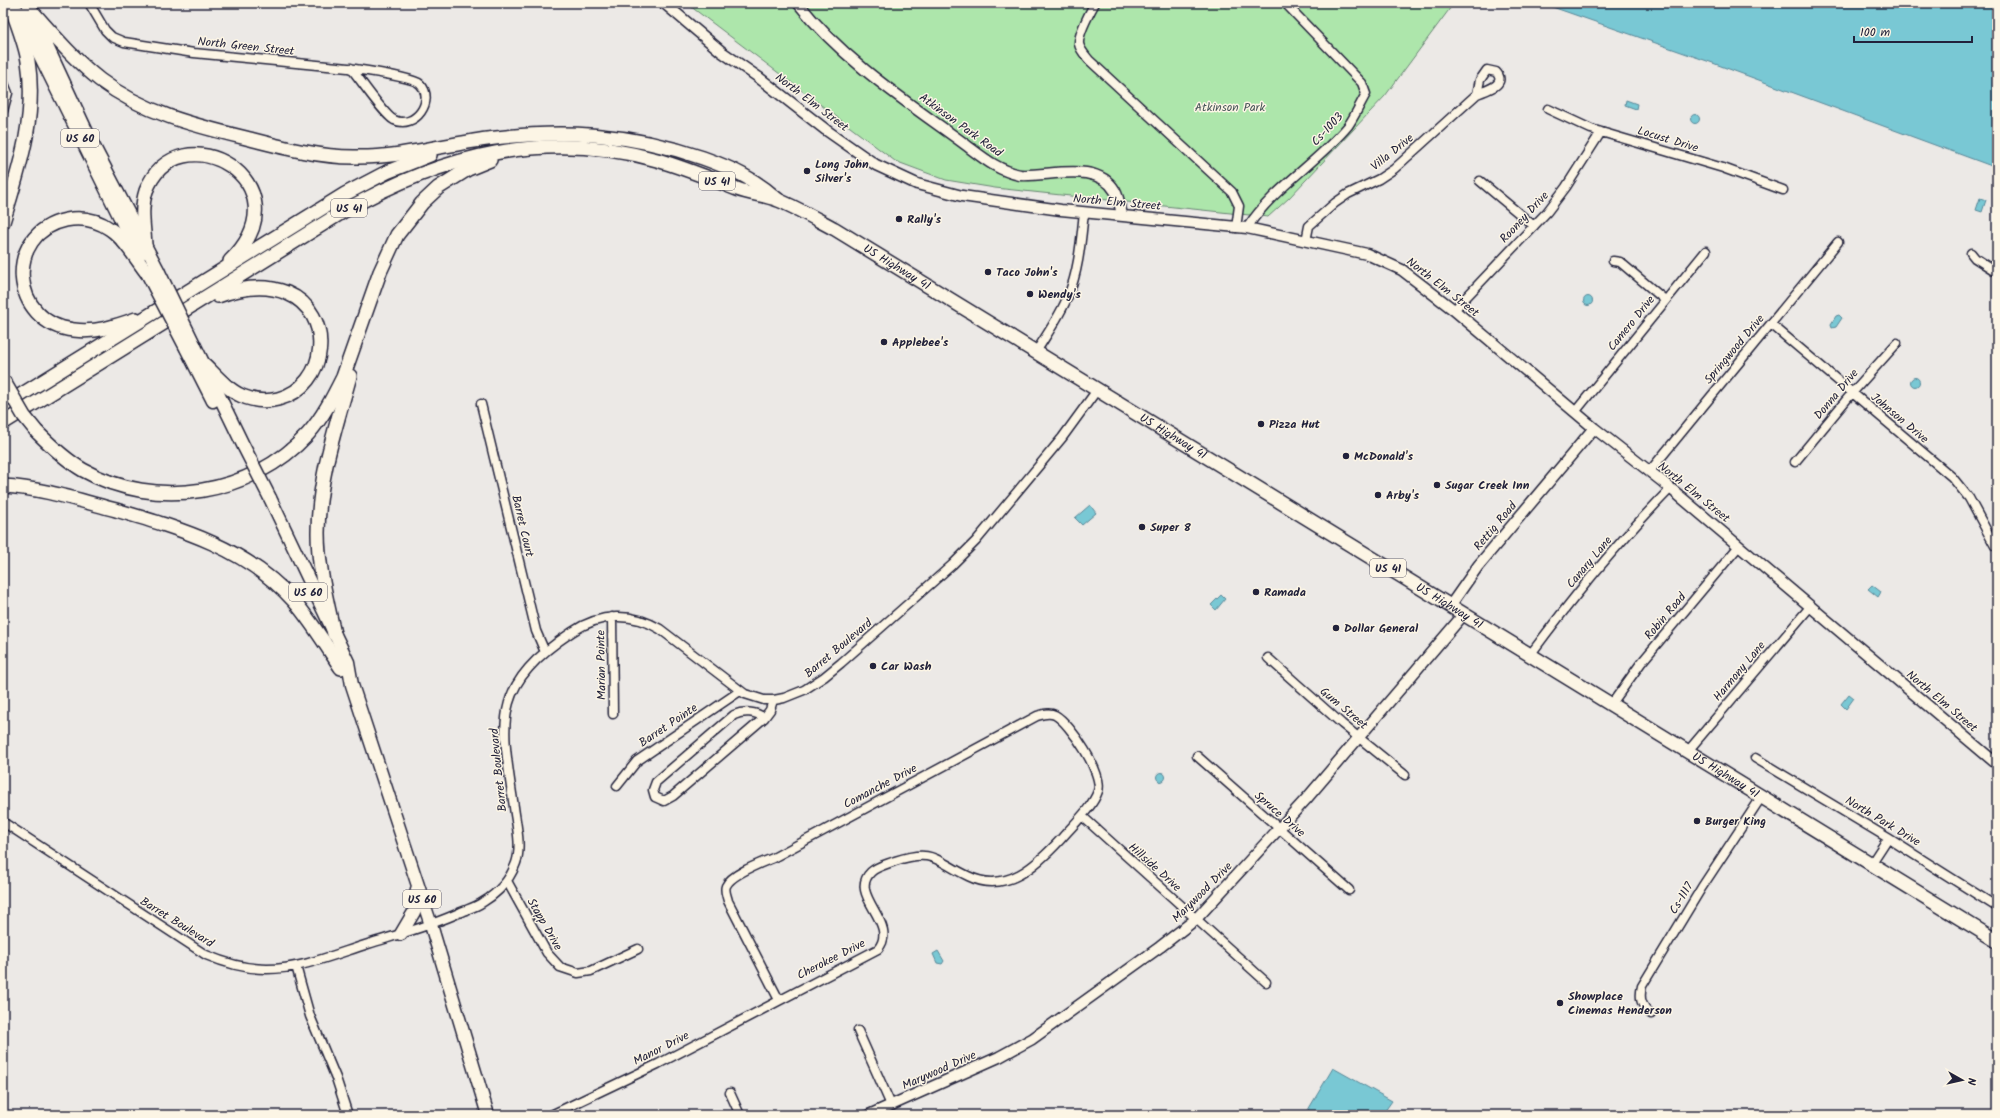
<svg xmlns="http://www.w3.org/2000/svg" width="2000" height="1118" viewBox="0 0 2000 1118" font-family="Kalam,sans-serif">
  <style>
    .green { fill: #ade6ab; stroke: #688473 }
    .water { fill: #79c8d4; stroke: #568697 }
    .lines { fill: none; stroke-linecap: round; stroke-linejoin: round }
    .minor-casing { stroke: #22223b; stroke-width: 11 }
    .tertiary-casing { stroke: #22223b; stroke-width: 13 }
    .primary-casing { stroke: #22223b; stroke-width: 15 }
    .trunk-casing { stroke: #22223b; stroke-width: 16 }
    .minor { stroke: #fcf5e5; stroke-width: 8 }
    .tertiary { stroke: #fcf5e5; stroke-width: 10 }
    .primary { stroke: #fcf5e5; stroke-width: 12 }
    .trunk { stroke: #fcf5e5; stroke-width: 13 }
    .primary-bridge-casing { stroke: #22223b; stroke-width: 15; stroke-linecap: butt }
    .trunk-bridge-casing { stroke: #22223b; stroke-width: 16; stroke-linecap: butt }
    .primary-bridge { stroke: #fcf5e5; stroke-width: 12 }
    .trunk-bridge { stroke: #fcf5e5; stroke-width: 13 }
    .poi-dot { fill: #22223b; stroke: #fcf5e5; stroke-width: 1.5 }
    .labels { text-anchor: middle; stroke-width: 3; stroke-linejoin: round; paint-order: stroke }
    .shield { fill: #fcf5e5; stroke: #63616e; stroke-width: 1 }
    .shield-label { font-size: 11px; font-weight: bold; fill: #22223b }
    .street-label { font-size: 12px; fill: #22223b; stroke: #fcf5e5 }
    .park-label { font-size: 12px; fill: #455357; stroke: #fcf5e5 }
    .poi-label { font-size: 12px; font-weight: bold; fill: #22223b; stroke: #fcf5e5; text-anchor: start }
  </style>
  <rect width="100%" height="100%" fill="#ece9e6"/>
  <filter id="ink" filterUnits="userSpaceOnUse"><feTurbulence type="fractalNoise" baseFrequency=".025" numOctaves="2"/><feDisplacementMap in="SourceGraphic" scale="8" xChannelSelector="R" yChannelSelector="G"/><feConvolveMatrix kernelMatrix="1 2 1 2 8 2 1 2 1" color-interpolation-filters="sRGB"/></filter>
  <g filter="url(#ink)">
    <path class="green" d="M686 3H1454L1385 96 1289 198 1268 217 995 188 946 180 895 161Z"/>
    <path class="water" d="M1541 3H1997V168L1710 62Z
      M1626 100 1637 104 1636 109 1625 105Z
      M1690.5 119a4.5 4.5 0 1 1 9 0a4.5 4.5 0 1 1-9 0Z
      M1980 198 1986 200 1982 212 1976 210Z
      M1583.5 301a4.5 4.5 0 1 1 9 0a4.5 4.5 0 1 1-9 0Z
      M1839 315 1842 318 1836 327 1832 328 1831 324 1836 316Z
      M1910.5 382a4.5 4.5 0 1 1 9 0a4.5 4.5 0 1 1-9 0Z
      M1090 505 1096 513 1082 525 1075 518Z
      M1872 585 1881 592 1878 597 1868 589Z
      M1221 595 1225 599 1216 610 1211 605Z
      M1849 694 1854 698 1846 709 1841 704Z
      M1156.5 777a4.5 4.5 0 1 1 9 0a4.5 4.5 0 1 1-9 0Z
      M938 951 944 961 942 964 937 963 933 954Z
      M1333 1068 1392 1101 1382 1115H1305Z"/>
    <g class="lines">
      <defs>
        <path id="minor" d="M89 3 105 30 112 37 124 42 194 53 348 68C361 70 413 77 420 84 436 100 415 130 394 120 385 116 359 78 351 68
          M1095 3C1090 12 1078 34 1079 44 1080 50 1085 55 1089 60L1232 192 1239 206 1236 228
          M1487 70 1496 72C1508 85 1486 90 1477 94L1480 80Z
          M3 81 8 93 3 111
          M1548 109 1591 129 1723 168 1783 190
          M1480 181 1534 226
          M1247 228C1273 188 1317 163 1348 126 1355 116 1360 104 1366 94L1362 83 1285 3
          M1306 241 1309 226 1335 203 1348 194 1379 179 1394 169 1477 94
          M1971 253 1975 258 1997 272
          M1613 261 1620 262 1665 300
          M1454 310 1547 212 1566 187 1601 132
          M1771 324 1952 477 1969 498 1995 546
          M1036 352C1047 334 1060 316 1068 296 1079 270 1081 240 1084 212
          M481 404 536 631 545 652
          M1575 412 1706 251
          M1795 462 1852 393 1897 343
          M1649 472 1838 242
          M612 617 613 714
          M1530 655C1573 597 1620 540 1671 488
          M1268 658 1342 724 1405 775
          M1611 705 1641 663 1739 546
          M764 718 673 796 664 801 655 797 653 790 656 782 734 715C743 711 756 711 764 718L770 710 773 700
          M1688 751 1810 607
          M1197 756 1349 890
          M1755 758 1888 838 1997 907
          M617 786 637 761 740 691
          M1082 816 1266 982
          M3 822 206 955C225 963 246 969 267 969 301 969 336 954 368 944 400 934 431 926 461 912 468 909 476 907 483 902 498 893 510 880 516 863 522 846 516 824 514 807 501 720 491 686 572 632 600 613 632 612 660 629L745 694 764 700H774L784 698 804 690 824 677 841 663 952 565 976 541 1062 438 1097 390
          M1871 864 1888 838
          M507 881 547 953 560 967 578 973 591 971 638 949
          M296 966 310 1016 336 1078 348 1115
          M1651 1014C1641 1006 1639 998 1642 986L1702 887 1762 796
          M858 1031 891 1105
          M730 1093 740 1115
          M551 1115 658 1064 878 949C900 923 847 895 871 872 877 866 888 864 895 861 934 848 936 861 968 876 1006 895 1037 865 1061 839 1072 826 1093 807 1098 791 1104 774 1070 723 1055 715 1049 712 1043 714 1037 716L773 858C761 863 731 874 726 886 724 891 727 896 728 901L779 1000"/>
        <path id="tertiary" d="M664 3 722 52 758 77 826 130 876 165 917 184 962 196 1061 210 1247 228 1367 254 1402 270 1454 310 1594 428 1663 482 1997 764
          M798 3C843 60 904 100 962 142 981 156 996 170 1020 175 1049 177 1097 160 1115 191 1119 198 1120 207 1122 215
          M1450 606 1478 566 1594 428
          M869 1115 999 1057 1032 1039 1160 947 1196 919 1308 797 1464 614"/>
        <path id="primary" d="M18 11 139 256
          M32 14 92 143 158 270
          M194 344 244 447
          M186 348 213 401
          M270 498 348 662 352 685 431 925 488 1115
          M401 934 414 912 417 889"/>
        <g id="trunk">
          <path d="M29 8C52 33 73 59 100 80 145 114 197 126 250 139 285 148 319 157 354 157 399 158 443 145 487 139 562 129 631 133 703 158 731 168 755 179 777 199"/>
          <path d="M3 222C19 169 37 117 28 61 25 42 16 22 10 3"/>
          <path d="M145 245C144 227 140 209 146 191 178 108 310 183 230 261"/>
          <path d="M136 319C116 326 96 333 74 330 10 324 3 233 66 220 82 217 97 220 110 229 125 239 136 259 147 273"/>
          <path d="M205 365C216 376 228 390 242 396 254 401 266 402 278 399 329 386 335 313 287 293 265 284 240 288 218 296"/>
          <path d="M3 406 345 194 387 172 430 155"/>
          <path id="s1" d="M3 423 344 211C442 155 546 129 657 160 685 168 711 179 737 189 750 194 765 195 778 200 797 208 816 219 835 229L1997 941"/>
          <path d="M37 432C51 446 66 460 83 470 156 511 252 495 308 434 323 417 333 397 343 377L380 272 397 235 422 203 438 188 468 169 490 160"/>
          <path d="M3 486C42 488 78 500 116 510 181 529 247 548 294 601 312 622 326 645 341 668"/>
          <path d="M334 634C327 601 318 567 318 533 318 479 336 427 350 376"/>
        </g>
      </defs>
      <use href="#minor" class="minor-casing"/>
      <use href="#tertiary" class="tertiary-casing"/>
      <use href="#primary" class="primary-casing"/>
      <use href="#trunk" class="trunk-casing"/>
      <use href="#minor" class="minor"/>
      <use href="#tertiary" class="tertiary"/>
      <use href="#primary" class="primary"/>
      <use href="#trunk" class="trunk"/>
      <defs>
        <path id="primary-bridge" d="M158 270 194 344
          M147 273 186 348
          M244 447 270 498"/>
        <path id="trunk-bridge" d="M3 380 24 416 37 432"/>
      </defs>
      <use href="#primary-bridge" class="primary-bridge-casing"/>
      <use href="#trunk-bridge" class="trunk-bridge-casing"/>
      <use href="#primary-bridge" class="primary-bridge"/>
      <use href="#trunk-bridge" class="trunk-bridge"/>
    </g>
  </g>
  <g class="poi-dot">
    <circle cx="807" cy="171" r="4"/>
    <circle cx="899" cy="219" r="4"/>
    <circle cx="988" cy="272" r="4"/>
    <circle cx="1030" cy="294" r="4"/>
    <circle cx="884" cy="342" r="4"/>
    <circle cx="1261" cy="424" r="4"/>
    <circle cx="1346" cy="456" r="4"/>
    <circle cx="1437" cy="485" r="4"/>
    <circle cx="1378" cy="495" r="4"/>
    <circle cx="1142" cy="527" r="4"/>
    <circle cx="1256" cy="592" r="4"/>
    <circle cx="1336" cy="628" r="4"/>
    <circle cx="873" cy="666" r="4"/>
    <circle cx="1697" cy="821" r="4"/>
    <circle cx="1560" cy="1003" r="4"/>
  </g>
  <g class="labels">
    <g class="shield">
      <rect x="61" y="129" width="38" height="18" rx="3"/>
      <rect x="699" y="172" width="36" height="18" rx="3"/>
      <rect x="331" y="199" width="36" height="18" rx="3"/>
      <rect x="1370" y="559" width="36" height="18" rx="3"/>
      <rect x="289" y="583" width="38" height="18" rx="3"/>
      <rect x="403" y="890" width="38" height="18" rx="3"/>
    </g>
    <g class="shield-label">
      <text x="80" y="142">US 60</text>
      <text x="717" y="185">US 41</text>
      <text x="349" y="212">US 41</text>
      <text x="1388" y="572">US 41</text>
      <text x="308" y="596">US 60</text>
      <text x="422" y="903">US 60</text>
    </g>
    <g class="street-label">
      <text transform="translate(246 46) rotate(6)" y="4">North Green Street</text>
      <text transform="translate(812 102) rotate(37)" y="4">North Elm Street</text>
      <text transform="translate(961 125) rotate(36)" y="4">Atkinson Park Road</text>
      <text transform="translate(1327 129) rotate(-47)" y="4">Cs-1003</text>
      <text transform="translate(1668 139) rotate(17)" y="4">Locust Drive</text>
      <text transform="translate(1392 152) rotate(-39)" y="4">Villa Drive</text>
      <text transform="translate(1117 202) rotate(5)" y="4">North Elm Street</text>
      <text transform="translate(1524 217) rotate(-47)" y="4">Rooney Drive</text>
      <text dy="4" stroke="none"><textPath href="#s1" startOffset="992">US Highway 41</textPath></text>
      <text transform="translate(1443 287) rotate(38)" y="4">North Elm Street</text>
      <text transform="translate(1631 323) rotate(-51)" y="4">Camero Drive</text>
      <text transform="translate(1734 349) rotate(-50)" y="4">Springwood Drive</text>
      <text transform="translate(1836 394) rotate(-50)" y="4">Donna Drive</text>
      <text transform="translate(1900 418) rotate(40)" y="4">Johnson Drive</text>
      <text dy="4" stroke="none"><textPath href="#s1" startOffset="1316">US Highway 41</textPath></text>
      <text transform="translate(1694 492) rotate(39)" y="4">North Elm Street</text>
      <text transform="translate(523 526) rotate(77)" y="4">Barret Court</text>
      <text transform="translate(1495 526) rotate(-50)" y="4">Rettig Road</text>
      <text transform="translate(1589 562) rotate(-50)" y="4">Canary Lane</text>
      <text dy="4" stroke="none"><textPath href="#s1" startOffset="1640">US Highway 41</textPath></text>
      <text transform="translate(1665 616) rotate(-50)" y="4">Robin Road</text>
      <text transform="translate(838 648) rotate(-40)" y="4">Barret Boulevard</text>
      <text transform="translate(601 665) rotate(-91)" y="4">Marian Pointe</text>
      <text transform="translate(1739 671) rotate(-50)" y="4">Harmony Lane</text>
      <text transform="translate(1942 701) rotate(40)" y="4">North Elm Street</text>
      <text transform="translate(1344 708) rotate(40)" y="4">Gum Street</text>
      <text transform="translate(668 725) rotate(-34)" y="4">Barret Pointe</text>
      <text transform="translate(498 770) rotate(-96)" y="4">Barret Boulevard</text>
      <text dy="4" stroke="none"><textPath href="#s1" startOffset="1964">US Highway 41</textPath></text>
      <text transform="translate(880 786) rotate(-28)" y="4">Comanche Drive</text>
      <text transform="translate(1280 814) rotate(41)" y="4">Spruce Drive</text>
      <text transform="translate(1883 821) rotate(31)" y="4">North Park Drive</text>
      <text transform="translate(1155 867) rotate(42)" y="4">Hillside Drive</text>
      <text transform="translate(1202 892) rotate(-45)" y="4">Marywood Drive</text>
      <text transform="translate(1681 898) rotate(-59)" y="4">Cs-1117</text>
      <text transform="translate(177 922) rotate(32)" y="4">Barret Boulevard</text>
      <text transform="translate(545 924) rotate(60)" y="4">Stapp Drive</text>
      <text transform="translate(831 959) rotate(-27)" y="4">Cherokee Drive</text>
      <text transform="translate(661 1048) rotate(-27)" y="4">Manor Drive</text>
      <text transform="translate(939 1070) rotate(-24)" y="4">Marywood Drive</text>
    </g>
    <g class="park-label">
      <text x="1230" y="111">Atkinson Park</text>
    </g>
    <g class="poi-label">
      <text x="815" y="168">Long John<tspan x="815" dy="14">Silver's</tspan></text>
      <text x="907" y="223">Rally's</text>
      <text x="996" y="276">Taco John's</text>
      <text x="1038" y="298">Wendy's</text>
      <text x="892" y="346">Applebee's</text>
      <text x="1269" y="428">Pizza Hut</text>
      <text x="1354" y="460">McDonald's</text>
      <text x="1445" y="489">Sugar Creek Inn</text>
      <text x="1386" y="499">Arby's</text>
      <text x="1150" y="531">Super 8</text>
      <text x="1264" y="596">Ramada</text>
      <text x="1344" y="632">Dollar General</text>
      <text x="881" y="670">Car Wash</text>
      <text x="1705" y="825">Burger King</text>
      <text x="1568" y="1000">Showplace<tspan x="1568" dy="14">Cinemas Henderson</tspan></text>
    </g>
  </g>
  <rect width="2000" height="1118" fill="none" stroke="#fcf5e5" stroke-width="16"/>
  <rect x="8" y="8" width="1984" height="1102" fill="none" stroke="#22223b" stroke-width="1.5" filter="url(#ink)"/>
  <g transform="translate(1962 1080) rotate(98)" stroke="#fcf5e5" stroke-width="3" paint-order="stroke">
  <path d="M0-3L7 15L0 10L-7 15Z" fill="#22223b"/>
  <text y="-6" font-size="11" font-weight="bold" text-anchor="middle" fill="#22223b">N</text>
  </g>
  <path d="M1854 36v6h118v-6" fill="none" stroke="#22223b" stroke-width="2"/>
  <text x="1860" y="36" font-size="12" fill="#22223b" stroke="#fcf5e5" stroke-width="3" paint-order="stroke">100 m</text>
</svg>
